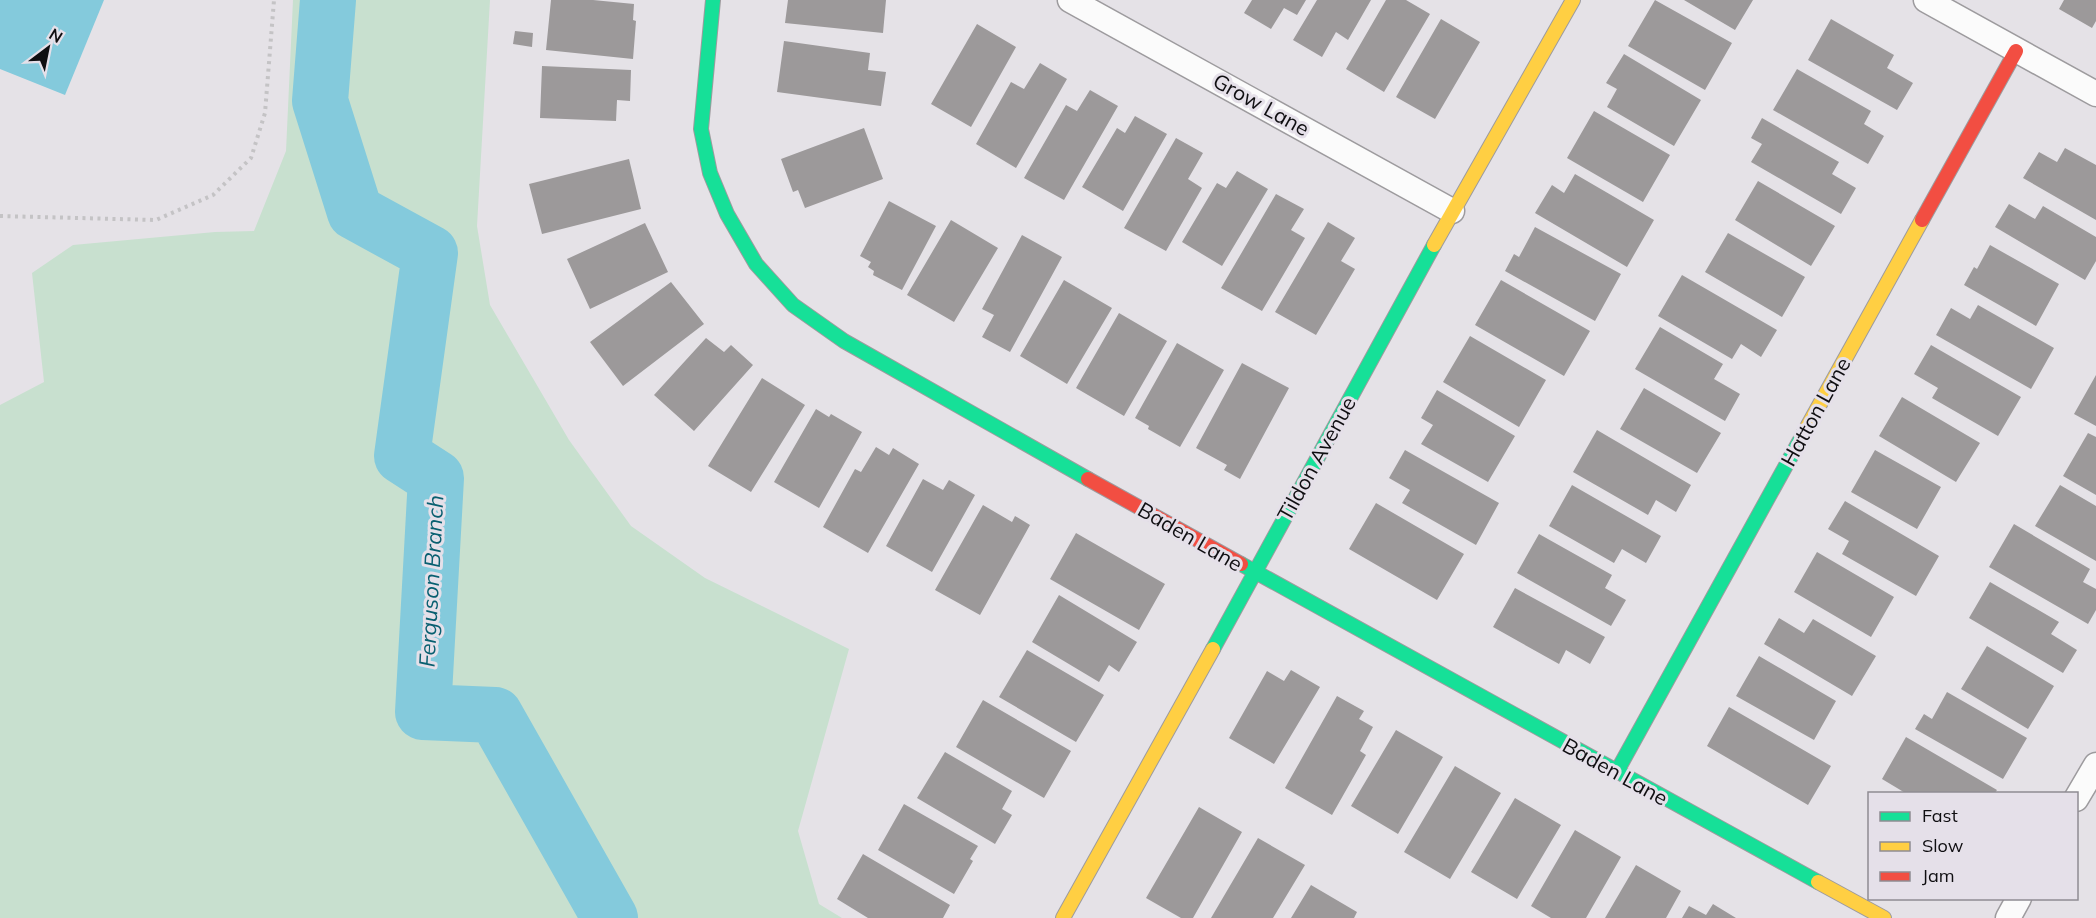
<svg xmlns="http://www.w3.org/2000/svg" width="2096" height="918" viewBox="0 0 2096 918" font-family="Mulish,sans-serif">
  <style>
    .green { fill: #c8e0cf }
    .water { fill: #84cadc }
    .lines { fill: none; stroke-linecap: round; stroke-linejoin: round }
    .river { stroke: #84cadc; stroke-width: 56 }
    .building { fill: #9c999a }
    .street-casing { stroke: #9d9b9e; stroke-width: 27 }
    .fast-casing { stroke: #9d9b9e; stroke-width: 16 }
    .slow-casing { stroke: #9d9b9e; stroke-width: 16 }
    .jam-casing { stroke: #9d9b9e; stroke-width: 16 }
    .path { stroke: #c4c3c5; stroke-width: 4; stroke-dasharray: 3 4.5; stroke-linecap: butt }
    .street { stroke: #fbfbfb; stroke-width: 24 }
    .fast { stroke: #16e098; stroke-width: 14 }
    .slow { stroke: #ffcf43; stroke-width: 14 }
    .jam { stroke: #f24e42; stroke-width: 14 }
    .labels { text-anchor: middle; stroke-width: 6; stroke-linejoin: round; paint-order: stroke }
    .street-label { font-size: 21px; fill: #0f0e11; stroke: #e5e0e9 }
    .water-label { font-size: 22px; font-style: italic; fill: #085f70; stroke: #e5e0e9 }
  </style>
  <rect width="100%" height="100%" fill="#e5e2e7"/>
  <path class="green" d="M293 0H490L477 226 490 305 569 440 631 526 705 578 849 649 798 831 819 904 842 918H0V405L44 382 32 273 73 245 215 232 254 231 286 151Z"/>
  <path class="water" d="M0 0H104L65 95 0 69Z"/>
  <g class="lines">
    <path class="river" d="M328 0 320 101 355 212 430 253 402 456 436 478 423 712 495 715 610 918"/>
  </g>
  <path class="building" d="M551 0H593L634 4 633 20 636 21 633 59 546 50Z
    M788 0H886L883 33 785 23Z
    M1252 0H1306L1297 15 1284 8 1271 29 1244 13Z
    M1317 0H1371L1348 40 1336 32 1322 57 1293 40Z
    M1386 0H1406L1430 14 1384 92 1346 69Z
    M1655 0 1732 43 1705 90 1628 46Z
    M1684 0H1753L1735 30Z
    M2064 0H2096V21L2092 28 2059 9Z
    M1441 19 1480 42 1435 119 1396 97Z
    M1831 19 1894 55 1887 68 1913 83 1897 110 1808 60Z
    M977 24 1016 47 971 127 931 104Z
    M515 31 533 33 532 47 513 44Z
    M784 41 870 53 868 70 886 72 881 106 777 92Z
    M1624 54 1701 100 1674 146 1607 107 1617 89 1606 83Z
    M1040 63 1067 79 1016 168 976 144 1011 82 1024 89Z
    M542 66 631 70 630 101 617 100 616 121 540 118Z
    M1797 69 1871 111 1864 124 1884 136 1868 164 1773 110Z
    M1090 90 1118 106 1064 200 1024 178 1066 105 1077 111Z
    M1594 111 1670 155 1643 202 1567 158Z
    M1135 116 1167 134 1123 211 1082 187 1117 128 1125 133Z
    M1762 118 1839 162 1832 174 1856 188 1841 214 1751 162 1762 144 1751 138Z
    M864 128 883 179 805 208 798 190 793 192 781 159Z
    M1176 138 1203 153 1188 179 1202 188 1166 251 1124 228Z
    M2065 148 2096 165V220L2023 178 2039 152 2057 162Z
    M629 159 641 209 542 234 529 184Z
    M1237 171 1268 189 1222 266 1182 242 1217 183 1226 188Z
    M1575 174 1654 220 1627 267 1535 213 1552 185 1564 193Z
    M1758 181 1835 226 1811 266 1735 220Z
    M1276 194 1304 209 1291 230 1305 238 1262 311 1221 288Z
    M889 201 936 226 902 290 873 275 874 271 868 267 871 262 860 256Z
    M2009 204 2035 219 2043 206 2096 237V261L2085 280 1995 227Z
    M951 220 998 248 954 322 907 295Z
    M1328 222 1355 238 1341 261 1355 269 1316 335 1275 312Z
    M645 223 668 272 590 309 567 259Z
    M1535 227 1621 274 1595 321 1505 271 1514 254 1519 257Z
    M1728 233 1805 277 1782 317 1705 272Z
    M1022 235 1062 257 1010 352 982 337 994 315 982 309Z
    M1990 245 2059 284 2036 326 1964 285 1974 267 1977 269Z
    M1682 275 1777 330 1761 357 1741 344 1732 359 1658 316Z
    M1064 280 1112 308 1067 384 1020 356Z
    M1501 280 1590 331 1564 376 1475 325Z
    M671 282 704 324 623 386 590 342Z
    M1978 305 2054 348 2031 389 1936 335 1951 308 1970 319Z
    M1119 313 1167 341 1124 416 1076 388Z
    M1660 327 1723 364 1714 379 1740 394 1725 421 1635 369Z
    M1470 336 1546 380 1519 427 1443 382Z
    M706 338 724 352 731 345 753 365 694 431 654 395Z
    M1177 343 1224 370 1180 447 1148 429 1149 426 1135 418Z
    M1931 345 2021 397 1998 436 1932 398 1938 388 1914 374Z
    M1242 363 1289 388 1240 479 1224 470 1227 465 1196 448Z
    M2096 375V426L2074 414Z
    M762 378 805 405 751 492 708 466Z
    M1644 388 1721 433 1697 473 1620 429Z
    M1437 390 1515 436 1488 482 1421 444 1433 425 1421 418Z
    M1902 397 1980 443 1956 482 1879 436Z
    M816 409 829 417 831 414 862 432 819 508 774 482Z
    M1597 430 1691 485 1676 512 1656 500 1648 515 1573 472Z
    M2088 433 2096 437V495L2063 476Z
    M876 447 889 455 893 448 919 464 868 553 823 527 855 469 861 472Z
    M1405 450 1499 503 1476 545 1402 503 1410 490 1389 478Z
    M1875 450 1941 487 1917 529 1851 492Z
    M923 479 943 490 949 480 975 495 932 572 886 546Z
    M1572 485 1661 536 1646 563 1622 549 1614 563 1549 526Z
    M2060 485 2096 506V561L2035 526Z
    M1845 501 1939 556 1916 596 1842 554 1849 541 1828 529Z
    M1376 503 1464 554 1437 600 1349 549Z
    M983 505 1012 522 1015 516 1030 525 980 615 935 590Z
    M2014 524 2090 569 2083 582 2096 589V610L2088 624 1989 567Z
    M1076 533 1165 584 1139 630 1050 579Z
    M1539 534 1612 575 1605 588 1626 600 1611 626 1517 573Z
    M1817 552 1894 597 1871 637 1794 592Z
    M1990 582 2059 622 2051 634 2077 650 2063 673 1969 618Z
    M1515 588 1605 637 1590 664 1566 650 1559 664 1493 627Z
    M1059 595 1137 642 1119 672 1109 665 1099 682 1032 642Z
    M1779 618 1804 633 1813 619 1876 656 1852 696 1764 644Z
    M1987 646 2054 686 2028 729 1961 689Z
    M1027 650 1104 695 1076 742 999 697Z
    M1759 656 1836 701 1814 740 1736 696Z
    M1291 670 1320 687 1274 764 1229 738 1267 671 1284 681Z
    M1947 692 2027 738 2003 779 1915 729 1924 714 1932 719Z
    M1337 696 1364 711 1359 719 1373 727 1360 751 1366 755 1332 815 1285 788Z
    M983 700 1071 751 1044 798 956 747Z
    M1729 707 1831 766 1808 805 1707 746Z
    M1396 730 1443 757 1398 834 1351 806Z
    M1906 737 1997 790 1994 794H1907L1882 779Z
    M945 752 1012 791 1002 809 1012 815 995 844 917 798Z
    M1455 766 1501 793 1450 879 1404 852Z
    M1515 798 1561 825 1517 899 1471 872Z
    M904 804 978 846 970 859 973 861 954 894 878 850Z
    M1199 807 1242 832 1193 918H1181L1146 898Z
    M1575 830 1621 857 1586 918H1551L1531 906Z
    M1258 838 1305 865 1273 918H1211Z
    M863 854 950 905 943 918H868L837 899Z
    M1636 865 1681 891 1666 918H1605Z
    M1311 885 1357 912 1354 918H1291Z
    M1713 904 1736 918H1682L1689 906 1706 915Z"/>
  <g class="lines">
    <defs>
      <path id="street" d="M1070 0 1452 211
        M1926 0 2096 94
        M2076 799 2096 765
        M2008 918 2019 898"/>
      <path id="fast" d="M713 0 701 129 710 173 727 214 756 264 793 305 844 341 1088 479
        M1241 564 1818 882
        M1213 649 1434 245
        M1616 773 1805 431"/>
      <path id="slow" d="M1434 245 1573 0
        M1805 431 1922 220
        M1818 882 1884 918
        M1063 918 1213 649"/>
      <path id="jam" d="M1922 220 2016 51
        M1088 479 1241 564"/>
    </defs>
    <use href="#street" class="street-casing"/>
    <use href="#fast" class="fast-casing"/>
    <use href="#slow" class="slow-casing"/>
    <use href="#jam" class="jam-casing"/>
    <path class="path" d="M0 216 156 220 213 195 251 158 265 113 274 0"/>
    <use href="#street" class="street"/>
    <use href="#fast" class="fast"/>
    <use href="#slow" class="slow"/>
    <use href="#jam" class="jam"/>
  </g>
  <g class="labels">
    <g class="street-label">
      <text transform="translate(1261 105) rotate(29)" y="7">Grow Lane</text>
      <text transform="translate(1816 412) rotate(-61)" y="7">Hatton Lane</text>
      <text transform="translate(1317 459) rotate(-61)" y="7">Tildon Avenue</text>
      <text transform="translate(1190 537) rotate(30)" y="7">Baden Lane</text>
      <text transform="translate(1615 772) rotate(29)" y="7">Baden Lane</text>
    </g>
    <g class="water-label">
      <text transform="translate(431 581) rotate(-87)" y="8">Ferguson Branch</text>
    </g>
  </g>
  <rect x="1868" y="792" width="210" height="108" fill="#e5e0e9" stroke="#8f8c93" stroke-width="1.5"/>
  <rect x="1880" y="812" width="30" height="9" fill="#16e098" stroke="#8f8c93" stroke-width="1.5"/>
  <text x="1922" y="822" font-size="18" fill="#0f0e11">Fast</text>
  <rect x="1880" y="842" width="30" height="9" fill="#ffcf43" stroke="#8f8c93" stroke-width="1.5"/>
  <text x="1922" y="852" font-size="18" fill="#0f0e11">Slow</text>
  <rect x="1880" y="872" width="30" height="9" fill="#f24e42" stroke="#8f8c93" stroke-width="1.5"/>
  <text x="1922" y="882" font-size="18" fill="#0f0e11">Jam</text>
  <g transform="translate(48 48) rotate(32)" stroke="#e5e0e9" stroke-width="4.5" paint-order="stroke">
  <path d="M0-4.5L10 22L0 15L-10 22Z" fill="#0f0e11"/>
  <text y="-9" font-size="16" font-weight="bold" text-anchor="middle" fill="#0f0e11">N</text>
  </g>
</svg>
